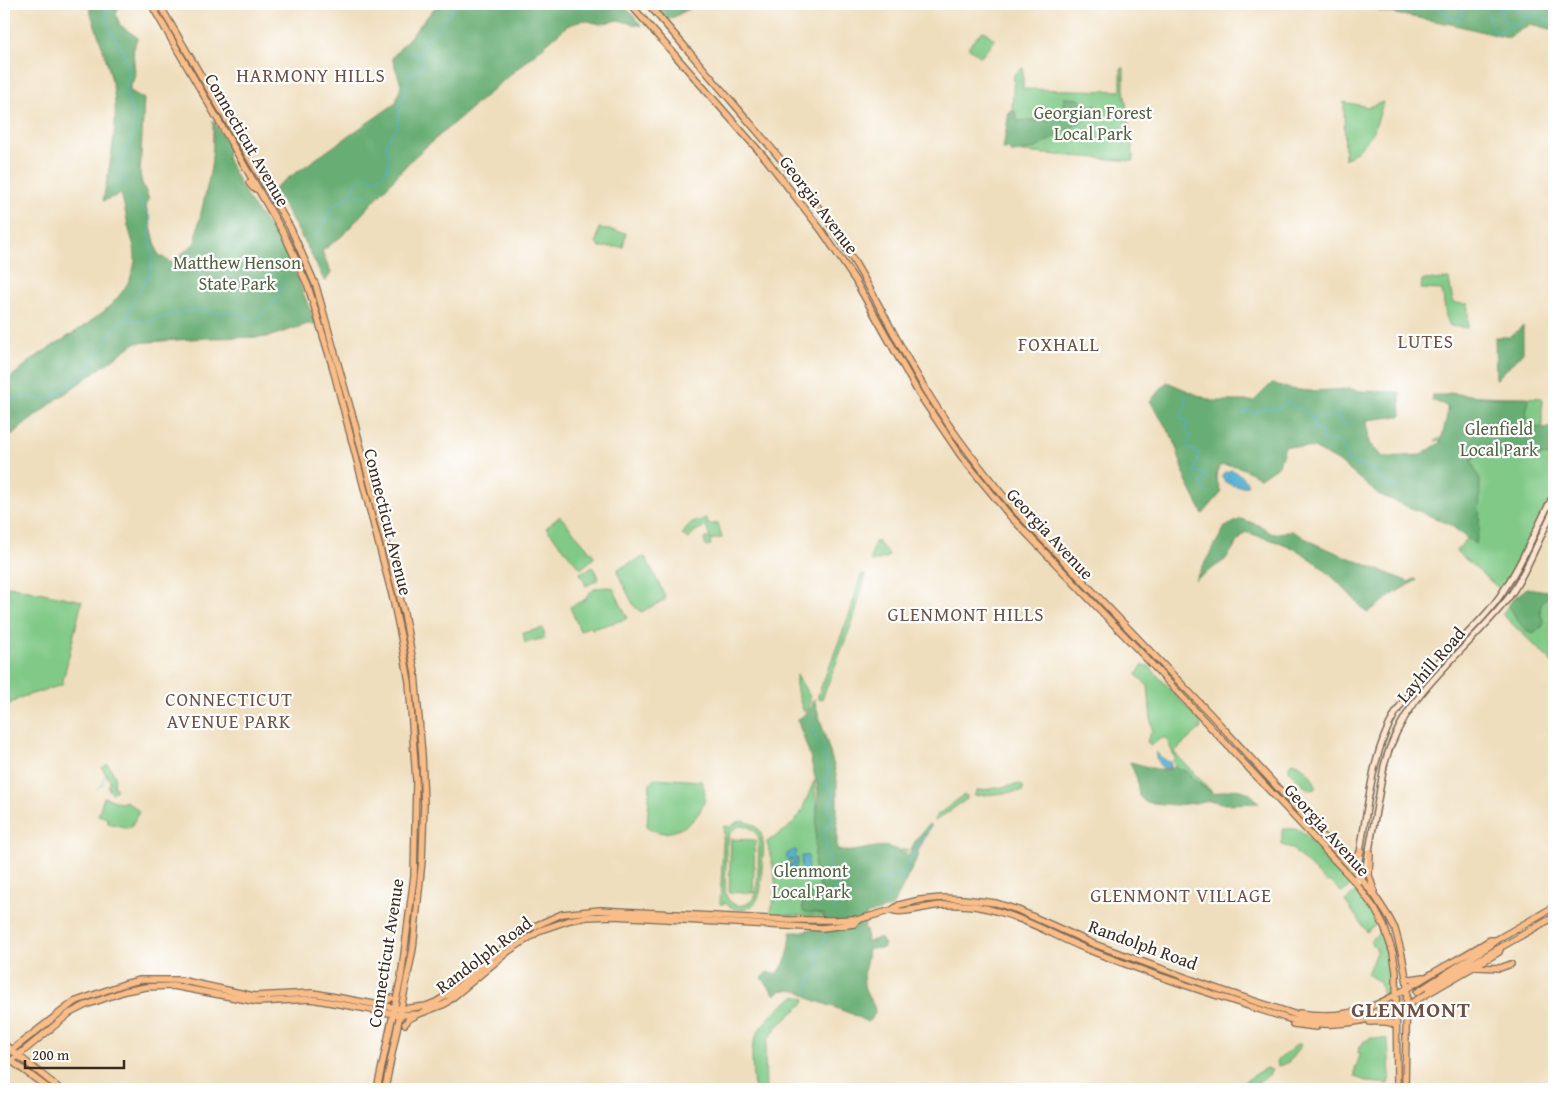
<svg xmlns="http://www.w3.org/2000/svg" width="1558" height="1093" viewBox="0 0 1558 1093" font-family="'Gentium Book Plus',serif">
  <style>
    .green { fill: #80c986; stroke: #5e7a52; fill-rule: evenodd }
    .forest { fill: #68ad73; stroke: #526c48 }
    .water { fill: #55b0d3; stroke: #486d78 }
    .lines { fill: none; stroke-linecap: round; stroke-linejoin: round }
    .stream { stroke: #55b0d3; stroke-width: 1 }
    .primary-tunnel { stroke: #cbba9d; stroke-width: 5.5; stroke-dasharray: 5.5 3; stroke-linecap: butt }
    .secondary-casing { stroke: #7a6956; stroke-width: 8 }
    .primary-casing { stroke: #7a6956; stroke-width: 8 }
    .secondary { stroke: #fce5d0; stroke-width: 5 }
    .primary { stroke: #f8bd89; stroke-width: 5.5 }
    .labels { text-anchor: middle; stroke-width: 4.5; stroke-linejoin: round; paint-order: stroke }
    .park-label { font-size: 18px; fill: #536242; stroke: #fff }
    .street-label { font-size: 18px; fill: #3b2a1e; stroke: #fff }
    .neighbourhood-label { font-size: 19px; letter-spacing: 1px; fill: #6e5146; stroke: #fff }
    .district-label { font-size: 22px; font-weight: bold; letter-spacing: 1px; fill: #6e5146; stroke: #fff }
  </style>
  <rect width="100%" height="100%" fill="#fff"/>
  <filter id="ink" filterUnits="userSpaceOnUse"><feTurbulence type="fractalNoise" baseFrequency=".02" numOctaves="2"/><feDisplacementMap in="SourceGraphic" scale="10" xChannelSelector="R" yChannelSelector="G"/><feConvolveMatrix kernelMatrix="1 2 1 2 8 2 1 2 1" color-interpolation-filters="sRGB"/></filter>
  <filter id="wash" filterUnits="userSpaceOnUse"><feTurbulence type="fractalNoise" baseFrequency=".0096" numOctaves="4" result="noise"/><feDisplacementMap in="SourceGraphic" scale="20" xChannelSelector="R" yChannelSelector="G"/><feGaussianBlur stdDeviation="1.12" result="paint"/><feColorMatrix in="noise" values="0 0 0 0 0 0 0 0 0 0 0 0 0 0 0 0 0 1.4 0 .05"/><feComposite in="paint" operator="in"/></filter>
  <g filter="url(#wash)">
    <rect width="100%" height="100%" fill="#efdebd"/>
    <path class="green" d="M984 31 995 40 981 57 968 47 981 32Z
      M1023 68V89L1121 91V68H1124V89L1134 161 1010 151 1014 74Z
      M1344 102 1368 107 1383 102C1376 130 1369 143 1345 160Z
      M599 228 626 233 623 247H600L596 244Z
      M1449 279 1453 303 1468 304V328L1450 326 1446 317 1442 290 1421 289 1422 280Z
      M1447 395 1542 398V435L1554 436V498L1515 579 1503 592 1456 551 1471 534 1450 442 1435 441 1447 433Z
      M560 516 595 557 581 569 546 528Z
      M706 518 709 525 718 523 722 538 710 540 711 545 706 546 704 540 705 538H710L706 526 695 531 689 539 682 535 690 524Z
      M875 542H878L889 554 888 557 872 562 870 560Z
      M643 557 646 558 665 596V600L641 612 634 606 618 574V569Z
      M593 567 599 579 586 586 580 573Z
      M865 574V578L854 618 822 699H818V695L850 613 861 575Z
      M4 585 82 601 62 685 22 697 4 707Z
      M609 587 613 588 627 617 626 619 592 629 590 626 580 631 570 607 586 599 588 594 596 588Z
      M1526 591 1554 596V664L1502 614 1515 597Z
      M543 628 545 638 525 643 523 633Z
      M1142 666H1149L1201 723V728L1174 752 1213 793 1192 779 1189 773 1175 767 1173 760 1175 758 1166 738H1162L1150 745 1147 741 1152 730 1148 686 1136 675Z
      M797 675 809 695 810 702 805 711 803 710C800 700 793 684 797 675Z
      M1293 762C1303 764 1314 777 1316 787L1315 789 1309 790 1289 771V765Z
      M108 764 115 776 114 785 117 790 112 793 108 788 110 781 102 768Z
      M655 778 701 781C719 811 670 848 647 826L650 784Z
      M814 781 817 811 831 853 867 856 908 849 871 906 825 917 770 914C780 881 774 873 767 842L787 829 800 815Z
      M1021 784 1023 786V791L974 796 977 791Z
      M964 795 967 796V799L935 821 936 816Z
      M104 797 121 803 126 801 139 811 131 827 128 828 108 823 107 818 98 815Z
      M743 821C751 823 758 826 761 834 765 844 763 856 762 866 761 881 764 904 745 909 737 912 730 907 724 902V904H720L724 826H728L729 828 737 822ZM739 826C749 825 756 830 759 840 758 854 759 882 755 894 751 908 731 910 726 895 724 890 727 838 730 833 732 830 736 828 739 826Z
      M1282 829H1298L1303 832 1350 883 1349 887 1342 893 1331 882 1327 883 1291 848 1282 845Z
      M731 839 755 840 753 893 729 892Z
      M1358 892 1361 894 1378 923 1367 932 1345 901 1354 893Z
      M1381 932C1387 940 1396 981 1393 990 1391 994 1387 996 1383 997L1380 982 1367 974 1377 950 1370 940Z
      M795 996 804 998 805 1002 778 1026 768 1039 765 1052 766 1089H754C753 1077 752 1065 752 1054 753 1026 776 1011 795 996Z
      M1371 1038 1388 1039 1390 1077 1388 1084 1369 1082 1355 1077V1069L1361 1053H1358L1359 1046H1362L1363 1042Z
      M1299 1043 1301 1045C1296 1055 1289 1065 1278 1066L1277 1061Z
      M1266 1068 1272 1070 1269 1075 1247 1089H1233Z"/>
    <path class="forest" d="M88 4H120L116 14 120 25 138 38C130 50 135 62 135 75 134 80 131 85 129 90L144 99 140 174 142 183 149 199 146 206 158 254 171 263 195 243C199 217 207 192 211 167 213 151 213 136 213 120L229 147 227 158 240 184 247 197 287 252 316 325 308 324 268 337 205 338 135 343 52 403 4 441V384C13 375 23 367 33 359 67 334 129 309 135 261 136 246 129 234 127 220 125 211 124 203 121 194L103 201C109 168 117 134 115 101 112 69 97 34 88 4Z
      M438 4H578C584 6 614 4 623 4L642 26 618 20 600 24 584 20 567 26 413 158 342 236 322 251 331 273 325 282 310 252 274 188 396 103 401 84 392 58Z
      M652 4H699L668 20Z
      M1380 4H1549L1554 9V30L1530 24 1508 38 1451 24 1379 11Z
      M1064 98 1079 99 1084 105H1096L1095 114 1036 148 1012 153 1008 149H1003L1009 112 1015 111 1017 121 1051 119 1052 110 1065 109Z
      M1523 326V352L1496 380 1495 337H1510Z
      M1167 382 1212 401H1254L1272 383 1290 389 1309 391 1351 389 1360 391 1400 392 1401 416 1367 420 1369 443 1382 457 1421 455 1441 442 1449 407 1432 400V395H1447L1448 393 1491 397H1528L1525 427 1554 428V455L1520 457 1479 454 1471 460 1480 480 1479 531 1475 544 1449 524 1378 494 1338 461 1314 448 1285 446 1279 465 1260 478C1244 469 1237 463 1219 466L1216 477 1221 493 1203 514 1187 483 1174 440 1150 401Z
      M1241 519 1261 526 1272 534 1292 531 1320 546 1409 582 1414 579 1417 580 1396 592 1367 613C1346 590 1321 562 1293 548 1279 541 1260 537 1245 532L1225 560 1195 580 1225 527Z
      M1527 588 1554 592V598H1547L1541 603 1540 613 1544 622 1542 627 1533 633C1520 629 1516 616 1509 606L1512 600Z
      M814 699 835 769 837 781V850C854 855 872 844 889 847 895 848 902 853 908 855L916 840 929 824 931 826 917 853 919 854 895 902 892 907 866 915 864 930H866L867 943 880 937 885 945 883 948 868 949C867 960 863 974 864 985 865 1000 886 1009 867 1022L852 1014 811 999 800 991 782 990 775 995 762 978 768 972 776 975C788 962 790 949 791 932H799L822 927 824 914 803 912 802 900 804 893 821 891 814 868 818 791 810 756 797 719C806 716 810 708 814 699Z
      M1130 762C1145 765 1161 774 1175 767L1189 773 1192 779 1214 794C1233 788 1245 785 1259 803L1226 804 1213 801 1175 805 1145 802 1139 796 1137 779Z"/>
    <path class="water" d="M1231 470C1238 472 1244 477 1248 484L1246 486C1235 487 1230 486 1222 478L1224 473Z
      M1156 752 1162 758 1171 763 1170 768H1163C1158 764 1155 758 1156 752Z
      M794 850 797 851 794 857 798 859 796 868 789 867 790 864H795L792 859H790L789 862 787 860V854Z
      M802 856H808L807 881 794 880 795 871H801Z"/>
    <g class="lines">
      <path class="stream" d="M107 4C101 28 125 45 128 68 129 74 126 81 126 88 126 97 129 101 132 110 136 120 132 133 131 144L127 146 121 164 119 172 120 179 127 182
        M1430 4 1455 20 1461 19C1462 15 1461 10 1465 7 1470 3 1485 6 1488 12 1490 17 1490 23 1492 29L1498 32C1511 28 1525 13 1540 16 1545 18 1550 21 1554 24
        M1495 4 1509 26
        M664 9 665 7 672 6 674 4
        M1499 11 1512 7 1527 17
        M407 53 415 54 417 57
        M351 195 367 196
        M312 240 329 217 330 208 350 195 358 180 365 176 378 179C394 166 387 158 386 141L397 128 400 104 407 91 409 74 422 69 423 65 418 58 422 53 424 45 422 41C426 37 432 36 436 32 443 25 438 19 451 14L453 9 457 4
        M127 318 134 299 149 276 153 252 150 243 151 218 136 196
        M1186 395 1185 409 1180 416 1181 419 1187 420 1188 424 1186 431 1191 436 1187 447 1199 454 1194 472H1202L1207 477 1200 483 1205 491
        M4 411 9 402 17 398 28 397 48 400 67 387 89 370 96 354 105 344 115 328 127 318 134 321 148 322 187 311H207L220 314 226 312 241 313 254 320 273 305 282 285 286 280
        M1243 415 1247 411H1253V414H1256L1260 409 1279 408 1288 402 1308 413 1312 420 1323 417 1328 419 1336 412 1343 424 1351 422
        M1313 419 1314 427 1317 431 1321 430 1323 441H1338L1346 451V461L1372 469 1388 487 1393 485 1398 490
        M810 720C812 725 813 731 815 736 820 744 827 746 824 757L826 760 829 775 826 778 828 788 834 793 828 810 832 815V822L824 830C825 836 828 845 824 851L830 858 828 865 836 887 833 892 836 899 834 910 836 911
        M97 788 102 785 104 777
        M888 901 885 887 880 882 884 879 903 876 916 849 930 827
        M802 942 810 952 817 956
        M808 992 810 980C823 971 814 948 826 938V935"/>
    </g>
  </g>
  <g filter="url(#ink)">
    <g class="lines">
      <path class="primary-tunnel" d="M1385 1008 1408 996
        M1386 1013 1418 994"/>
      <defs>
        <path id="secondary" d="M1358 881 1365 873 1384 766C1403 692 1465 654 1509 597 1517 587 1522 575 1528 564 1537 546 1545 527 1554 509
          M1356 883C1358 865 1361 846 1364 827 1370 789 1375 748 1395 714 1421 671 1464 643 1494 604 1518 573 1536 529 1554 494"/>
        <path id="primary" d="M151 4 284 234 308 286 332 365 392 595 401 637 409 682 416 780 414 876 401 977 377 1089
          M159 4 291 229 316 286 354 421 404 613 415 673 422 754 424 805 422 861 413 949 385 1089
          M630 4 766 159 822 231 855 280 919 394 961 456 1010 516 1145 657 1356 883 1375 909 1384 926 1393 953 1396 972 1397 1089
          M648 4C677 37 705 71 734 104 773 150 813 195 845 247 872 288 892 333 917 375 945 424 980 469 1017 512L1213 717 1357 874 1375 896 1388 916 1395 929 1402 955 1407 983 1405 1089
          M249 183 253 188 259 190
          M1370 852 1369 875 1374 891
          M1343 859C1353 860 1356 860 1361 851
          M892 910C901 915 930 905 944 905 960 904 980 906 996 911 1027 919 1055 936 1084 948 1151 975 1221 997 1289 1019 1322 1027 1355 1026 1386 1013
          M1476 967 1500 968 1511 964
          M1406 976 1407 978 1411 979 1424 977
          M1429 988 1554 917
          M1417 992 1491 945 1496 940 1554 907
          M381 1005 391 998
          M1299 1013C1357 1022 1386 1001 1433 973 1452 962 1471 952 1490 940H1496
          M1384 1017 1406 1006 1499 952 1501 947
          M1370 1022C1379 1022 1389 1020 1396 1026
          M405 1024 409 1019 415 1016
          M1293 1024 1316 1027
          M4 1044 60 1089
          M4 1056 74 1002 124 984 140 980H180L254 996 313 993 402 1009 426 1006 436 1002 449 994 524 931 562 914 600 910 789 920H837L853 919 857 920 892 910 899 905 920 900 942 898 963 899 996 903 1018 910 1094 944 1212 987 1303 1017 1324 1020 1347 1018 1370 1014 1385 1008
          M9 1059 49 1089
          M4 1067 70 1013 86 1005 125 991 146 987 173 986 258 1002 311 999 401 1015 419 1014 445 1004 509 951 541 930 570 920 587 917 614 916 822 928 854 924 857 920"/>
      </defs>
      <use href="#secondary" class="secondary-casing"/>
      <use href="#primary" class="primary-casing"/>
      <use href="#secondary" class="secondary"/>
      <use href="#primary" class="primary"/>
    </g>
  </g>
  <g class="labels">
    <g class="park-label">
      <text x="1093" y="119">Georgian Forest<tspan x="1093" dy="21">Local Park</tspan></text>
      <text x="237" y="269">Matthew Henson<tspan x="237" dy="21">State Park</tspan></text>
      <text x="1499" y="435">Glenfield<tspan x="1499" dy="21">Local Park</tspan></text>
      <text x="811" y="877">Glenmont<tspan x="811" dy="21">Local Park</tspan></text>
    </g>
    <g class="street-label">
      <text transform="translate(247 140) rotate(60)" y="6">Connecticut Avenue</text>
      <text transform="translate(819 205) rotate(53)" y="6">Georgia Avenue</text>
      <text transform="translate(388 522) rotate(76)" y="6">Connecticut Avenue</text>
      <text transform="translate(1050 534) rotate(47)" y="6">Georgia Avenue</text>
      <text transform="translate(1431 665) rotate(-49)" y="6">Layhill Road</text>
      <text transform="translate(1327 830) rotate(48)" y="6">Georgia Avenue</text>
      <text transform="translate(1143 945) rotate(20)" y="6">Randolph Road</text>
      <text transform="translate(386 953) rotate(-81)" y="6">Connecticut Avenue</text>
      <text transform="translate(484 955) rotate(-37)" y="6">Randolph Road</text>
    </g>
    <g class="neighbourhood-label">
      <text x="311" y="82">HARMONY HILLS</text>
      <text x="1426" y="348">LUTES</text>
      <text x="1059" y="351">FOXHALL</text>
      <text x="966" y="621">GLENMONT HILLS</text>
      <text x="229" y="706">CONNECTICUT<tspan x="229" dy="22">AVENUE PARK</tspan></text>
      <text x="1181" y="902">GLENMONT VILLAGE</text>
    </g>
    <g class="district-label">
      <text x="1411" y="1017">GLENMONT</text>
    </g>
  </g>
  <rect width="1558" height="1093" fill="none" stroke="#fff" stroke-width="20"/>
  <path d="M25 1060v8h99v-8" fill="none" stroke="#3b2a1e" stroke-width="2.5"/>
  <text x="32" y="1060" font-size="15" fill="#3b2a1e" stroke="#ffffff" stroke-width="4" paint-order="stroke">200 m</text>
</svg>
